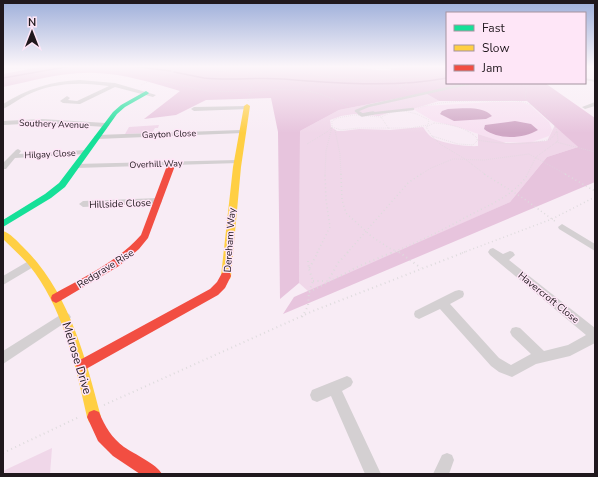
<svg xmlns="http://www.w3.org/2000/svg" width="598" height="477" viewBox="0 0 598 477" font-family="'Nunito Sans',sans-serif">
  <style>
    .built { fill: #f7e0f1 }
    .green { fill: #f0d7e9 }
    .forest { fill: #e7c4dd }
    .water { fill: #d0a7c5 }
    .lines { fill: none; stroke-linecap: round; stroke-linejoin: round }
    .stream { stroke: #d0a7c5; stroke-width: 1.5 }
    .path-far2 { stroke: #dedbdd; stroke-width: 1; stroke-dasharray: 0.5 1.5; stroke-linecap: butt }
    .path-far1 { stroke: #dedbdd; stroke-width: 1.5; stroke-dasharray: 1 3; stroke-linecap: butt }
    .path { stroke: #dedbdd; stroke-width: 2; stroke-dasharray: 1 3.5; stroke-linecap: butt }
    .lane-far1 { stroke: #d4d0d2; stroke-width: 2.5 }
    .lane { stroke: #d4d0d2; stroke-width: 3.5 }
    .street { fill: #d4d0d2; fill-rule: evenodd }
    .fast { fill: #16e098; fill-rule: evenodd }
    .slow { fill: #ffcf43; fill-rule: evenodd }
    .jam { fill: #f24e42; fill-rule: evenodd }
    .labels { text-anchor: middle; stroke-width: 3; stroke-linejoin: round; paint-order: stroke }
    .far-street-label { font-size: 9px; fill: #20181d; stroke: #fee6f7 }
    .street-label { font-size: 10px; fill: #20181d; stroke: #fee6f7 }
    .near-street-label { font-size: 12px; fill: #20181d; stroke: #fee6f7 }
  </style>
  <rect width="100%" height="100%" fill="#f8ecf5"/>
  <path class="built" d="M494 102H521L530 105 549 122 552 130 549 136 532 142H502L458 127 433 121 413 109 424 106Z"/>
  <path class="green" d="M425 93 439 101 413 109 397 110 379 116 354 114 341 116 330 120 331 127 337 131H343L359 129 390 130 423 127C425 130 427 133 429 135 436 143 467 147 478 146V134L506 143 547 141 555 125 578 147 547 157 510 202 309 292 299 283 300 131 339 110Z
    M159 125 158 128H155L152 133 125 134 129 127Z
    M52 448 50 474H3V471Z"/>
  <path class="forest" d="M45 66H354C366 69 378 71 391 70V68L415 66H447V83H545L595 118V182L283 314 294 297 510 202 547 157 578 147 527 101H439L425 93 339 110 300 131 299 283 280 299 278 132 271 98 206 100 176 115 144 119 180 91C153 83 125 74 96 73 65 71 33 81 3 87V74Z"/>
  <path class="water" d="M448 109C461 109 482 105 492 116L486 119 454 121 440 114 442 111Z
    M515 121 531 124 538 130C523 139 498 140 484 129L485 125Z"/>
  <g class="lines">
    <path class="stream" d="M130 66 171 71
      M174 72C184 74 194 76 204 78 230 81 257 77 283 79 337 83 393 88 447 78
      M3 78 71 66"/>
    <path class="path-far2" d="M388 66 390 72 396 78
      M177 68 256 73 282 71 300 72 328 77 373 79 447 75
      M254 76 257 68
      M157 77 168 74 177 68 176 66
      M328 77 332 68
      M3 83C56 70 102 64 156 77
      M407 83 399 87 409 91
      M522 83 527 88 525 97 527 101
      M141 85 154 79 207 91 250 92 248 101
      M252 85 250 92C291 87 314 87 351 108
      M418 108C443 100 472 101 498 101 506 101 515 100 523 102 538 106 551 117 557 131L551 139C526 146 502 144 477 140
      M404 111 417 114 429 120 428 125 411 128H359L341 130 332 127V121L337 118 354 115 381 117 392 112Z
      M381 117 389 129
      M434 123C449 124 466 127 477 138V141L473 145 458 144 432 136 426 127Z
      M335 130 340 154 341 175
      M432 136 440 144 465 159 486 175
      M556 142 595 152
      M307 144 327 132 332 127 326 151 325 175
      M420 175 431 168 453 159 484 160 529 154 567 175
      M527 175 536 157 558 141 557 131"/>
    <path class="path-far1" d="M341 174 342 200 346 213 371 236 389 248 401 253
      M484 174 523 198 556 222
      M565 174 595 191
      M317 253 330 227 326 200 325 174
      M347 253 408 183 421 174
      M391 253C418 242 443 230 468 216 489 205 515 195 528 174
      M462 253 552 219 595 197"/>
    <path class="path" d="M399 252 421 268
      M308 261 309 269 318 252
      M313 281H328L338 263 348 252
      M309 292 359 266 393 252
      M302 317 308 306 309 292 313 281 309 269
      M104 405 313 311 465 252
      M3 453 79 417"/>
    <path class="lane-far1" d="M361 114 356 111 368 106 471 83
      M367 114 413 109"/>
    <path class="lane" d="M359 113 362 115 373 113"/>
    <path class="street" d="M589 66H595V68L589 67Z
      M585 78 595 80V82L585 80Z
      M80 80 115 83 156 95 153 97 115 87 80 104 63 103 60 101 67 96 70 98 68 100 77 101 109 86C82 82 53 82 27 95 19 99 11 105 3 109V104C27 89 52 81 80 80Z
      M595 102V106L585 109 582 107Z
      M247 106 249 107V109L194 111 191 109 194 107Z
      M42 119 106 123 109 125 106 127 42 123 3 125V121Z
      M241 130 244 132 243 133 97 139 94 137 97 135Z
      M18 149 21 151 19 154 86 150 89 152 86 154 15 158 6 169H3V163L16 150Z
      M237 160 239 161V163L76 168 72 166 76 164Z
      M158 198 162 201 161 203 83 207 79 204 83 201Z
      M562 224 595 244V251L559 229 558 227Z
      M493 248 503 254 510 251 513 252 515 255 509 260 595 328V343L570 356 536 364 512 377 499 372 491 366 440 309 419 319 415 317 414 314 415 311 455 291 459 290 463 291 464 294 463 297 450 304 499 358 511 365 531 354 512 336 510 332 512 328 516 327 520 328 544 351 568 345 586 335 490 255 488 252 490 249Z
      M32 259 35 260 37 263 35 266 3 285V276Z
      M65 312 69 314 71 317 69 320 3 364V351Z
      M347 376 351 378 353 382 351 386 342 391 381 474H365L331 396 317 402 312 400 310 395 312 390Z
      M447 453 452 455 454 460 449 474H433L442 455Z"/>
    <path class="fast" d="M146 91 149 93 148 94 125 107 117 114 65 187 51 198 3 227V220L45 194 59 183 113 112 121 105Z"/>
    <path class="slow" d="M247 104 250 106 241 167 231 276 230 279 226 280 222 279 221 276 233 167 244 106Z
      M3 231C10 233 17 241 22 246 69 291 85 356 101 417L99 422 94 424 89 422 87 417C76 368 65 315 35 273 26 260 14 250 3 239Z"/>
    <path class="jam" d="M172 161 176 163 148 238 139 249 119 266 60 301 56 303 52 301 51 298 52 295C84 277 117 262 141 235L168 163Z
      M226 272 230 273 231 276 225 288 218 295 86 369 82 371 78 369 76 365 78 361 210 289 217 282 222 273Z
      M94 410 99 412C105 427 112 438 124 447 134 454 157 464 162 474H140L113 456 98 441 87 417 89 412Z"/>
  </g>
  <linearGradient id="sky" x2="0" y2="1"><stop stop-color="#9eafda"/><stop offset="0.5" stop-color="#fcf6fa"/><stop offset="1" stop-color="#fcf6fa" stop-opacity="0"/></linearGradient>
  <rect width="598" height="133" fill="url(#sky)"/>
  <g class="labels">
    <g class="far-street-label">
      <text transform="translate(54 124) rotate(2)" y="3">Southery Avenue</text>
      <text transform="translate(169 134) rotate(-2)" y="3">Gayton Close</text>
      <text transform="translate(50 154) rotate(-3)" y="3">Hilgay Close</text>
      <text transform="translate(156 164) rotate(-2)" y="3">Overhill Way</text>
    </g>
    <g class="street-label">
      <text transform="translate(120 203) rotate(-2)" y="4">Hillside Close</text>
      <text transform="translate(229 240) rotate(-86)" y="4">Dereham Way</text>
      <text transform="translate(105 268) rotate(-32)" y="4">Redgrave Rise</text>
      <text transform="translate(549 297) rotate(39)" y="4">Havercroft Close</text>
    </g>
    <g class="near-street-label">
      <text transform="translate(77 358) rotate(73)" y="4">Melrose Drive</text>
    </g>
  </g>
  <rect width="598" height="477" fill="none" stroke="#20181d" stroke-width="8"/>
  <rect x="446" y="12" width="140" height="72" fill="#fee6f7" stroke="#a594a0"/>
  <rect x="454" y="25" width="20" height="6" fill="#16e098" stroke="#a594a0"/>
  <text x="482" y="32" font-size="12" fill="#20181d">Fast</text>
  <rect x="454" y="45" width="20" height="6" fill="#ffcf43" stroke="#a594a0"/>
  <text x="482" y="52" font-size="12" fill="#20181d">Slow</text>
  <rect x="454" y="65" width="20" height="6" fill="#f24e42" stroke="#a594a0"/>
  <text x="482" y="72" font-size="12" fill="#20181d">Jam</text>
  <g transform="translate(32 32)" stroke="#fee6f7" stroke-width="3" paint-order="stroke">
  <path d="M0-3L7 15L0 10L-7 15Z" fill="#20181d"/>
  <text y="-6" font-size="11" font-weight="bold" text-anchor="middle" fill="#20181d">N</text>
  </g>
</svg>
